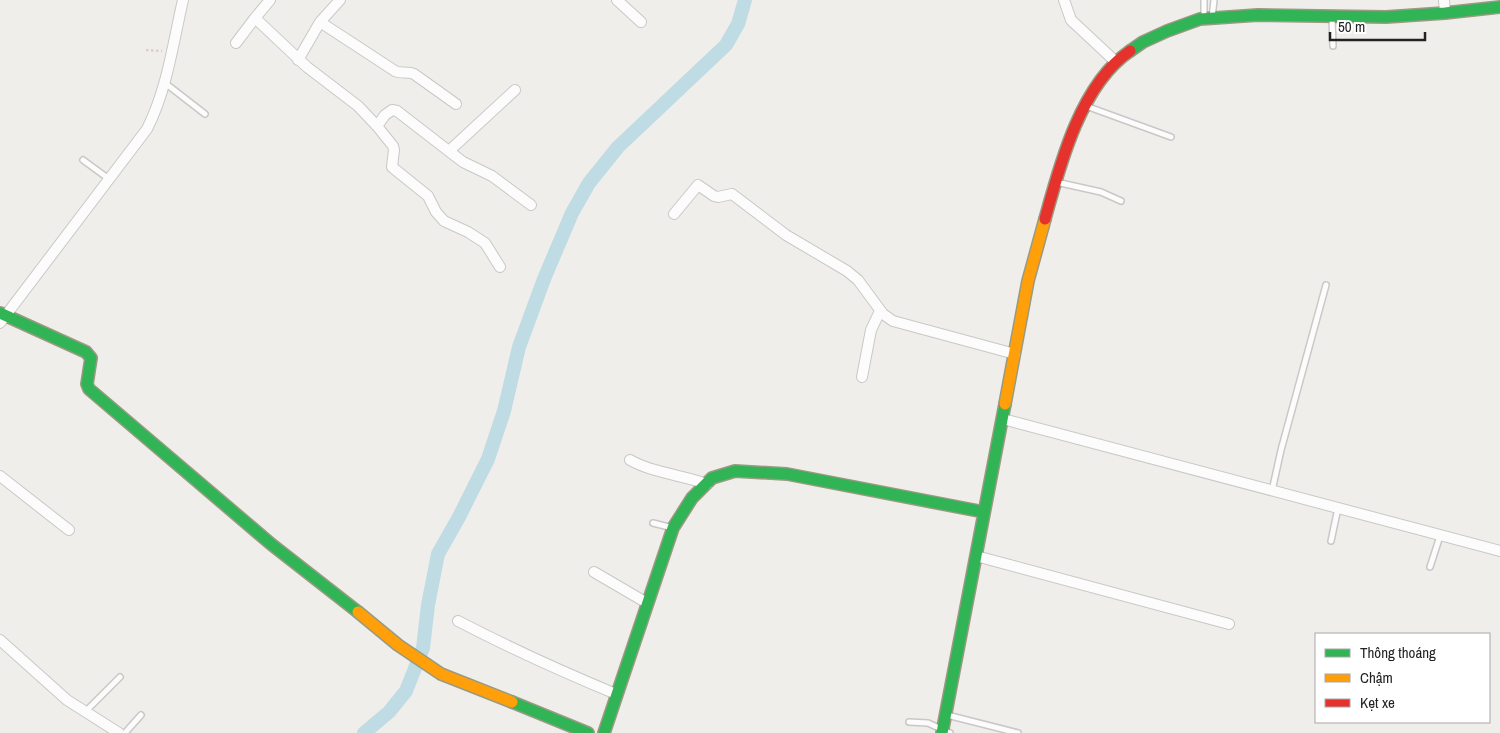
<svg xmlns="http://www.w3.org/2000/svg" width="1500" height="733" viewBox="0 0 1500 733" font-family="'Archivo Narrow',sans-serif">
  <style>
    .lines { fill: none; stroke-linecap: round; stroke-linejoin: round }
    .canal { stroke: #bfdbe3; stroke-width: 14 }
    .lane-casing { stroke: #c9c8c7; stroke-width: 8 }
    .street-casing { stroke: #c9c8c7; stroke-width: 12 }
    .fast-casing { stroke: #999a82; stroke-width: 14 }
    .slow-casing { stroke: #999a82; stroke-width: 14 }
    .jam-casing { stroke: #999a82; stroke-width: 14 }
    .path { stroke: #dccecd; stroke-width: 2.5; stroke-dasharray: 2.5 2.5; stroke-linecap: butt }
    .lane { stroke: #fdfcfc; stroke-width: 5 }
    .street { stroke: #fdfcfc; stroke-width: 10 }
    .fast { stroke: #30b455; stroke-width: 11 }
    .slow { stroke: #ff9f0a; stroke-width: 11 }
    .jam { stroke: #e5322d; stroke-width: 11 }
  </style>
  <rect width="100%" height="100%" fill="#f0eeeb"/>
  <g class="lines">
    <path class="canal" d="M364 733 389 712 406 691 423 648 428 605 438 554 459 517 488 459 504 411 519 347 544 279 572 213 589 183 618 147 726 45 738 24 745 0"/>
    <defs>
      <path id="lane" d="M1204 0V19
        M1212 18 1214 0
        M1332 18 1333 46
        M165 83 205 114
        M1086 106 1171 137
        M83 160 109 179
        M1056 182 1101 192 1121 201
        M1272 491 1281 450 1326 285
        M653 523 673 528
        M1331 541 1338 508
        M1430 567 1440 536
        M85 712 120 677
        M947 715 1018 733
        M909 722 928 723 950 733
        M125 733 141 715"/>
      <path id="street" d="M617 0 641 22
        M1064 0 1071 20 1116 62
        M1444 0 1445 13
        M255 18 307 67 358 106 377 126 393 146 394 150 392 167 428 196 436 212 444 221 468 232 485 243 500 267
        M320 22 395 71C401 74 407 71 414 74L456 104
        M236 43 255 18 270 0
        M298 60 320 22 340 0
        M377 126 385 115 392 110 397 111 463 162 492 176 531 205
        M449 151 515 90
        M674 214 698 185 714 196 718 197 732 194 786 235 847 271 858 280 883 314 893 321 1015 354
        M0 323 147 129C167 90 173 43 183 0
        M862 377 871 330 880 311
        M1003 419 1500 551
        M630 460C653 473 682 475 707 484
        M0 476 69 530
        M976 556 1229 624
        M594 572 647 603
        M458 621C510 648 563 672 616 694
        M0 640 67 700 119 733"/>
      <path id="fast" d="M1130 51 1143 42 1167 31 1200 19 1258 15 1386 17 1445 13 1500 7
        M0 313 86 352 91 358 87 384 89 389 271 544 358 612
        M512 702 588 733
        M604 733 673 528 692 498 712 478 735 471 787 474 984 512
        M942 733 1005 404"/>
      <path id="slow" d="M1005 404 1028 281 1045 219
        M358 612 398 645 441 674 512 702"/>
      <path id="jam" d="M1045 219C1060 164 1081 84 1130 51"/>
    </defs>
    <use href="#lane" class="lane-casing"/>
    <use href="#street" class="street-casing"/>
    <use href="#fast" class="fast-casing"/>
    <use href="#slow" class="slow-casing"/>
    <use href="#jam" class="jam-casing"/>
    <path class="path" d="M146 50 162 51"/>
    <use href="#lane" class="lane"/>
    <use href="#street" class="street"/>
    <use href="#fast" class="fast"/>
    <use href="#slow" class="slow"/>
    <use href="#jam" class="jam"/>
  </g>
  <rect x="1315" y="633" width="175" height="90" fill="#ffffff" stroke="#a7a7a7"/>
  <rect x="1325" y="649" width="25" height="8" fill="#30b455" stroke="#a7a7a7"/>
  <text x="1360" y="658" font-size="15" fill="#222222">Thông thoáng</text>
  <rect x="1325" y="674" width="25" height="8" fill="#ff9f0a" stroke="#a7a7a7"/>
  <text x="1360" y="683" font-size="15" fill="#222222">Chậm</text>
  <rect x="1325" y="699" width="25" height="8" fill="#e5322d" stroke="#a7a7a7"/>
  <text x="1360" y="708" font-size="15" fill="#222222">Kẹt xe</text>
  <path d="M1330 32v8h95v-8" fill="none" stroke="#222222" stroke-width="2.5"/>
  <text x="1338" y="32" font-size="15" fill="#222222" stroke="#ffffff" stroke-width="4" paint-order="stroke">50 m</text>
</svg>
